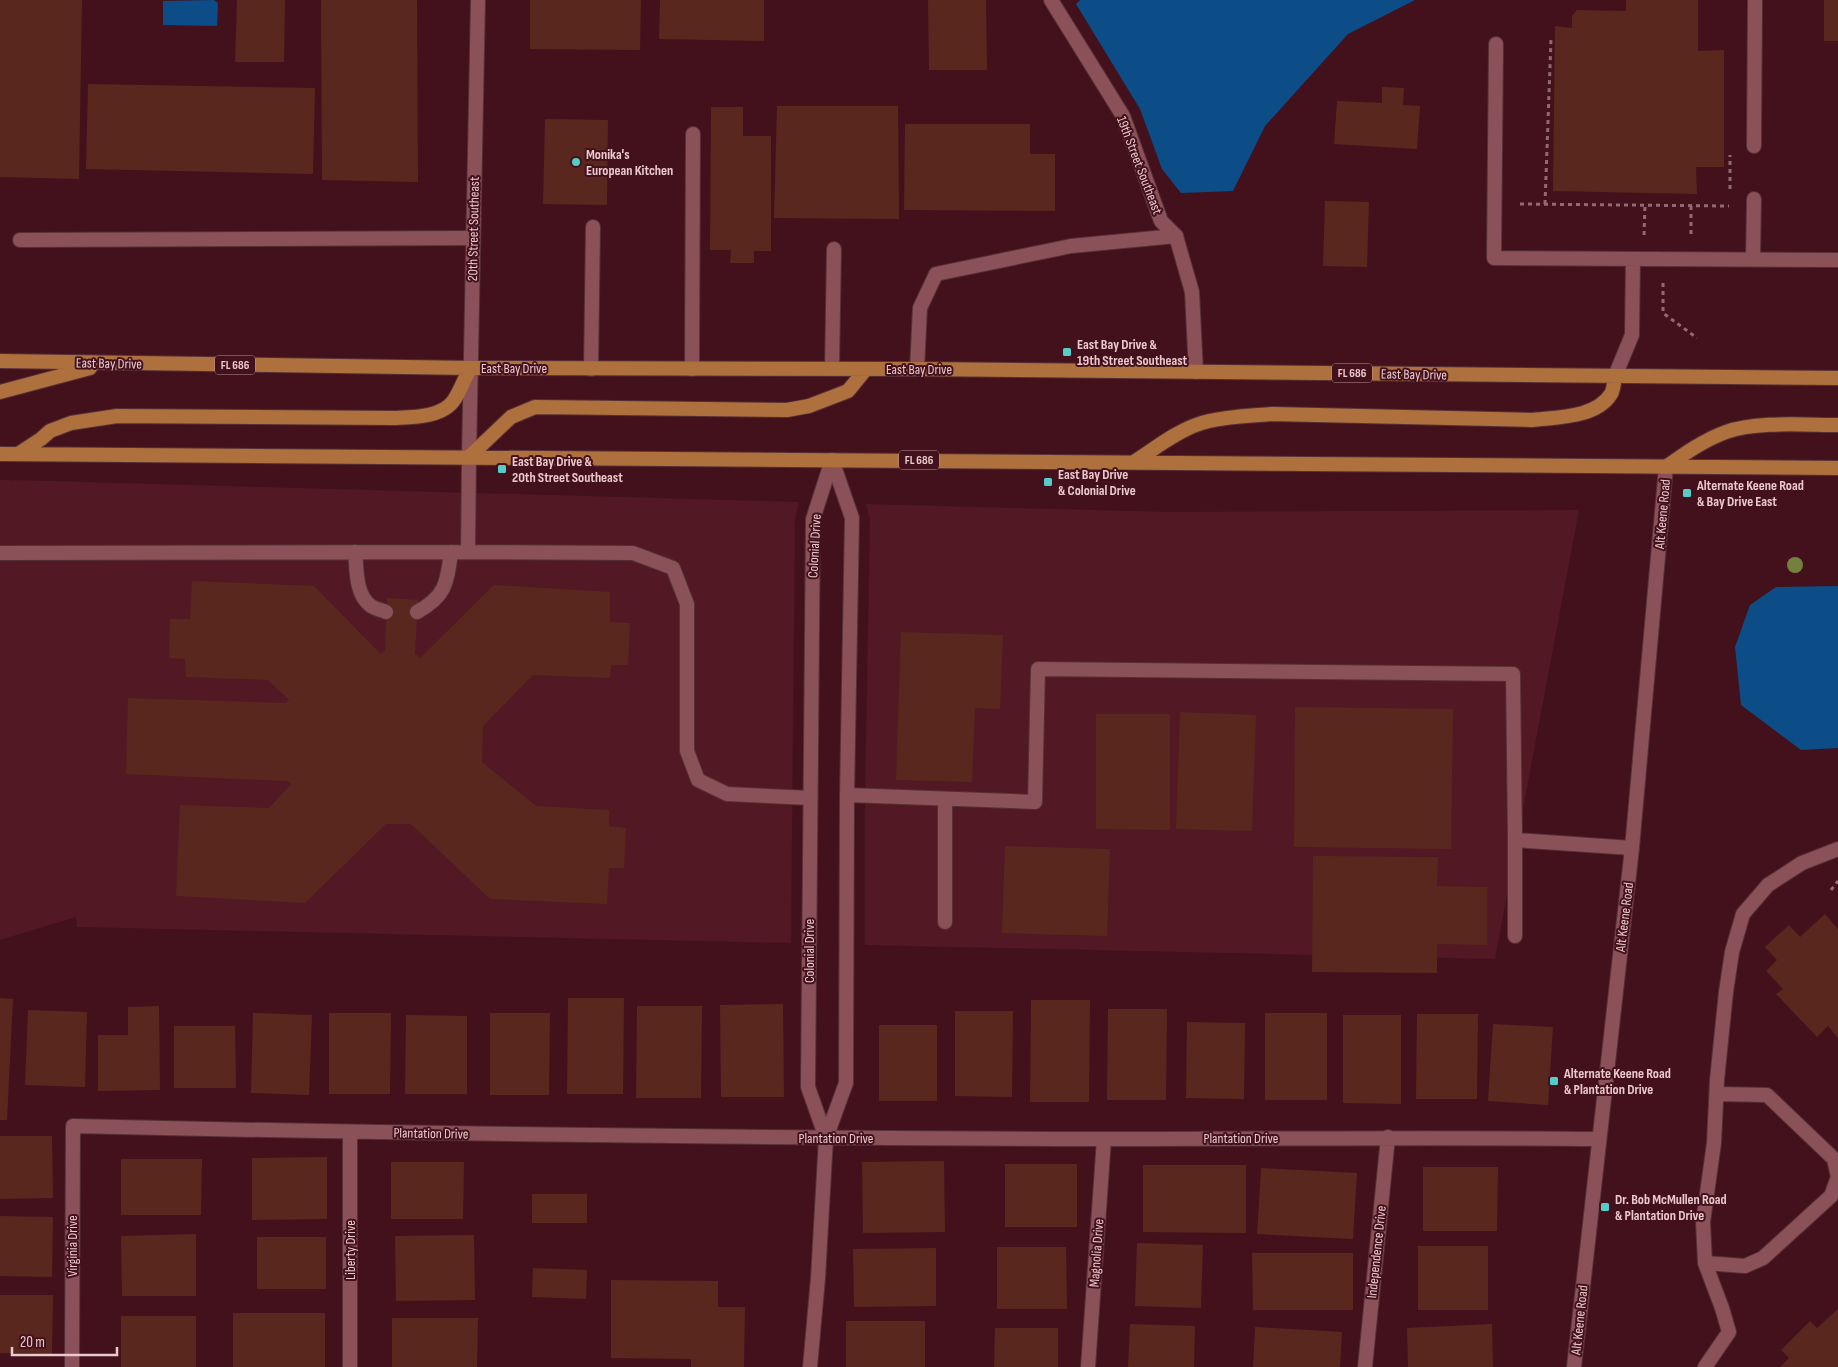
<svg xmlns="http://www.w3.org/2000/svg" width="1838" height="1367" viewBox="0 0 1838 1367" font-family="'Sofia Sans Condensed',sans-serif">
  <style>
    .built { fill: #521824 }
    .water { fill: #0c4d87 }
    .building { fill: #5a271e }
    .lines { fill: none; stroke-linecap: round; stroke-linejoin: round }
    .service-casing { stroke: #563036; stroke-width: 16 }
    .minor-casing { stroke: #563036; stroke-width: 16 }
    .tertiary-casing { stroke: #563036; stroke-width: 16 }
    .primary-casing { stroke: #563036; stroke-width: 16 }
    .path { stroke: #946a71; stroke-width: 3; stroke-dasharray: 4 4; stroke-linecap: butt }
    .service { stroke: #8b5159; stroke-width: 14 }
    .minor { stroke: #8b5159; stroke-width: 14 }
    .tertiary { stroke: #8b5159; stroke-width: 14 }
    .primary { stroke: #ae713d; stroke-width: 14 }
    .tree { fill: #73803e }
    .poi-dot { fill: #54cdc8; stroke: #43111c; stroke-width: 2 }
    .labels { text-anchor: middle; stroke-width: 4; stroke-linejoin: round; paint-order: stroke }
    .shield { fill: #43111c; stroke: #b99297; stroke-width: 1 }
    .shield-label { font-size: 12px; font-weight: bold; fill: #ebc9cc }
    .poi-label { font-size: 14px; font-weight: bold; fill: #ebc9cc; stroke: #43111c; text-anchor: start }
    .street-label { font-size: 14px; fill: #ebc9cc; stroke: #43111c }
  </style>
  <rect width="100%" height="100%" fill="#43111c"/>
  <path class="built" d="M0 480H11V481L14 480 799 502 795 519 791 943 77 927 76 917 0 940Z
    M866 504 1168 512 1579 510 1495 959 865 945V795L870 519Z"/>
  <path class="water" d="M214 0 218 3 217 26 163 25V1Z
    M1080 0H1415L1348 34 1265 126 1233 191 1181 193 1162 169 1140 109 1076 4Z
    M1838 586V748L1801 750 1741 705 1735 647 1750 605 1776 587Z"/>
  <path class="building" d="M0 0H82L79 179 0 177Z
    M237 0H285L284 62H235Z
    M321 0H417L418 182 322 180Z
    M530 0H641L640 50 530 49Z
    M660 0H764V41L659 39Z
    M928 0H986L987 70H929Z
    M1626 0H1698V51L1724 50V167H1696L1697 194 1553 191 1555 26 1572 28V16L1577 10 1626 11Z
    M1824 0H1838V41H1824Z
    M88 84 315 88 313 174 86 169Z
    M1382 87 1404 88 1403 105 1420 106 1417 149 1334 144 1337 101 1382 103Z
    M777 106H898L899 219 774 218Z
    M711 107H743V136H771V251H754V263H730L731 250H710Z
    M545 119 608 120 607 205 543 204Z
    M905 124H1030V154H1055V211L904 210Z
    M1325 201 1369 202 1367 267 1323 266Z
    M192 581 314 586 381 654 385 650 387 598 418 600 415 654 420 658 494 585 610 592V622L630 623 628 665H611L610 678 533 675 483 726 482 762 536 806 609 810V826L626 828 624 868H609L607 904 490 899 411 824H386L305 903 176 896 180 805 269 808 291 784 287 781 126 774 128 698 286 703 289 700 268 680 186 677 185 659 169 658 170 619H190Z
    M901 632 1003 635 1000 709 975 708 972 782 896 780Z
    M1295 707 1453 709 1451 849 1294 847Z
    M1180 712 1256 715 1252 831 1176 829Z
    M1096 714H1170V830L1096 829Z
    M1005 846 1110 849 1107 936 1002 933Z
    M1313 856 1438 857 1437 886 1487 887V945L1437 944V973L1312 972Z
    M1825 914 1838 929V1038L1828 1026 1817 1037 1776 994 1783 989 1766 971 1777 960 1765 947 1789 925 1800 937Z
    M0 998 13 999 7 1120H0Z
    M568 998H624L623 1094H567Z
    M1031 1000H1090L1089 1102H1030Z
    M783 1004 784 1097H721L720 1005Z
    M159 1006 160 1090 98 1091V1035H128V1007Z
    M637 1006H702L701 1098H636Z
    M1108 1009H1167L1166 1100H1107Z
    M28 1010 87 1012 85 1087 25 1085Z
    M955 1011H1013L1012 1097 955 1096Z
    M253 1013 312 1015 309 1095 251 1093Z
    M329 1013H391L390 1094H329Z
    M490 1013H550L549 1095H490Z
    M1265 1013H1327V1100H1265Z
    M1417 1014H1478L1477 1099H1416Z
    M406 1015 467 1016V1094H405Z
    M1343 1015H1401V1104L1343 1103Z
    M1187 1022 1245 1023 1244 1099 1186 1098Z
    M1493 1024 1553 1027 1548 1105 1488 1101Z
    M879 1025H937V1101H879Z
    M174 1026H235L236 1088H174Z
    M0 1136H52L53 1198 0 1199Z
    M327 1157V1219L252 1220V1158Z
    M121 1159H202L201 1215H121Z
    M944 1161 945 1232 863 1233 862 1162Z
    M391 1162H464L463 1219H391Z
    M1005 1164H1077V1227H1005Z
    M1143 1165H1246V1233L1143 1232Z
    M1423 1167H1498L1497 1231H1423Z
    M1261 1168 1357 1173 1353 1239 1257 1234Z
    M532 1194H587V1223H532Z
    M0 1216 53 1217 52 1277 0 1276Z
    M196 1234V1296H122L121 1236Z
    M474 1235 475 1300 396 1301 395 1236Z
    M257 1237H326V1289H257Z
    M1137 1243 1203 1245 1201 1308 1135 1306Z
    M1418 1246H1488V1310H1418Z
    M997 1247H1066L1067 1309H997Z
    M936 1248V1306L854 1307 853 1249Z
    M1252 1253H1353V1310H1253Z
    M533 1268 587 1270 586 1299 532 1297Z
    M611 1280 718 1281V1307H745L744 1367H691V1359L611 1358Z
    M0 1295H53L52 1354 0 1353Z
    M1838 1309V1367H1780L1789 1358 1781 1350 1810 1321 1817 1328Z
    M233 1313H325V1367H233Z
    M121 1316H196V1367H121Z
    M392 1318H478L477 1367H392Z
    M846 1321H925V1367H846Z
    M1130 1324 1195 1326 1194 1367H1128Z
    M1492 1324 1493 1367H1408L1407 1328Z
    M1255 1327 1342 1332 1340 1367H1253Z
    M995 1328H1058V1367H994Z"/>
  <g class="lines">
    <defs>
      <path id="service" d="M1496 44 1494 258 1838 260
        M1754 146 1755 0
        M20 240 473 238
        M1753 259 1754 199
        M591 369 593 227
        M692 369 693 134
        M832 369 834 249
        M917 369 920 308 936 274 1071 246 1176 236
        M1615 376 1632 335 1633 259
        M355 552C357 570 355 594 371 606 375 609 382 610 386 612
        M468 552 633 553 673 568 687 604V751L698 780 727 794 810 798
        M0 553 468 552 469 457
        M417 612C446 596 447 583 451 552
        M847 795 1035 802 1038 669 1513 674 1515 840 1632 848
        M1515 840V936
        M945 922V799
        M1705 1263 1745 1266 1763 1258 1831 1196 1838 1177 1834 1159 1767 1095 1717 1094
        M1705 1367 1729 1332 1722 1308 1705 1263 1703 1222 1714 1143 1717 1080 1726 992 1732 952 1743 914 1768 885 1802 863 1838 849"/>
      <path id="minor" d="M1051 0 1123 116 1161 221 1176 236 1192 292 1196 372
        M469 457 478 0
        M350 1132V1367
        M826 1138 808 1087 813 519 832 460
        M72 1367 73 1126C415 1134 758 1138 1100 1139 1267 1139 1433 1137 1599 1139
        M810 1367 818 1278 826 1138 846 1083 847 795 852 518 832 460
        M1088 1367 1104 1139
        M1365 1367 1388 1137"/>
      <path id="tertiary" d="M1574 1367 1632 848 1666 467"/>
      <path id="primary" d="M0 361 471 368 917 369 1838 378
        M0 392 90 368
        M0 454 1838 468
        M18 454 41 439 50 431 71 423 117 416 395 418C414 417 443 417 454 400 461 390 464 378 471 368
        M469 457 511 417 535 407 787 410 809 406 848 391 866 369
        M1134 462C1153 450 1174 433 1196 425 1217 417 1250 416 1272 414L1532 420C1557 417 1596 418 1611 394 1614 389 1614 381 1615 376
        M1666 467C1684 454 1704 440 1726 432 1757 421 1805 425 1838 425"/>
    </defs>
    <use href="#service" class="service-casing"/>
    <use href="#minor" class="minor-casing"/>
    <use href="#tertiary" class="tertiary-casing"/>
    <use href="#primary" class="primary-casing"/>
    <path class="path" d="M1730 189V155
      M1520 204 1729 206
      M1545 204 1551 39
      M1691 206V235
      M1644 235 1645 205
      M1663 283V313L1697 338
      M1831 890 1838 881"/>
    <use href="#service" class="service"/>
    <use href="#minor" class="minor"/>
    <use href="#tertiary" class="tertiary"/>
    <use href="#primary" class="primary"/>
  </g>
  <circle class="tree" cx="1795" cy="565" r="8"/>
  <g class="poi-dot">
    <circle cx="576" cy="162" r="5"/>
    <rect x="1062" y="347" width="10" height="10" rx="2.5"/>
    <rect x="497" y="464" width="10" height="10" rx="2.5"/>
    <rect x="1043" y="477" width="10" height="10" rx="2.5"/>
    <rect x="1682" y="488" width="10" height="10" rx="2.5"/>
    <rect x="1549" y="1076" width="10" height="10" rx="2.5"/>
    <rect x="1600" y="1202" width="10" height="10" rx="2.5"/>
  </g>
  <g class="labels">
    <g class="shield">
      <rect x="215" y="355.5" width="40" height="19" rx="4"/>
      <rect x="1332" y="363.5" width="40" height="19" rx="4"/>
      <rect x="899" y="450.5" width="40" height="19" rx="4"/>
    </g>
    <g class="shield-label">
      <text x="235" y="369">FL 686</text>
      <text x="1352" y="377">FL 686</text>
      <text x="919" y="464">FL 686</text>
    </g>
    <g class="poi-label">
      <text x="586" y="159">Monika's<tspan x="586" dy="16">European Kitchen</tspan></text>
      <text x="1077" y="349">East Bay Drive &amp;<tspan x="1077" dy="16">19th Street Southeast</tspan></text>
      <text x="512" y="466">East Bay Drive &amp;<tspan x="512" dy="16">20th Street Southeast</tspan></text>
      <text x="1058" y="479">East Bay Drive<tspan x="1058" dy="16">&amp; Colonial Drive</tspan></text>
      <text x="1697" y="490">Alternate Keene Road<tspan x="1697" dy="16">&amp; Bay Drive East</tspan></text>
      <text x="1564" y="1078">Alternate Keene Road<tspan x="1564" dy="16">&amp; Plantation Drive</tspan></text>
      <text x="1615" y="1204">Dr. Bob McMullen Road<tspan x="1615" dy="16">&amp; Plantation Drive</tspan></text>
    </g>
    <g class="street-label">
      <text transform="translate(1140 165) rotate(69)" y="5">19th Street Southeast</text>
      <text transform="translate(473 229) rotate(-89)" y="5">20th Street Southeast</text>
      <text transform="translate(109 363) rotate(1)" y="5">East Bay Drive</text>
      <text x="514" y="373">East Bay Drive</text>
      <text x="919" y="374">East Bay Drive</text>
      <text transform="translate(1414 374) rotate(1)" y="5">East Bay Drive</text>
      <text transform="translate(1662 514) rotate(-85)" y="5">Alt Keene Road</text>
      <text transform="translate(814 546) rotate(-87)" y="5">Colonial Drive</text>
      <text transform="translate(1624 917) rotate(-83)" y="5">Alt Keene Road</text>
      <text transform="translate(809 951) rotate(-90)" y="5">Colonial Drive</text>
      <text transform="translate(431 1133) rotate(1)" y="5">Plantation Drive</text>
      <text x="836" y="1143">Plantation Drive</text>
      <text x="1241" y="1143">Plantation Drive</text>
      <text transform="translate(72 1246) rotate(-90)" y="5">Virginia Drive</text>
      <text transform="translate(350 1250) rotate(-90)" y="5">Liberty Drive</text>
      <text transform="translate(1376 1252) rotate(-84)" y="5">Independence Drive</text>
      <text transform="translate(1096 1253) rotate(-86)" y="5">Magnolia Drive</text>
      <text transform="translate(1579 1320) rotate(-84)" y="5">Alt Keene Road</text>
    </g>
  </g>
  <path d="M12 1347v8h105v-8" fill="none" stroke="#ebc9cc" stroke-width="2.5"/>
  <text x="20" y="1347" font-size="15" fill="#ebc9cc" stroke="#43111c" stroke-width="4" paint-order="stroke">20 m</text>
</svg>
